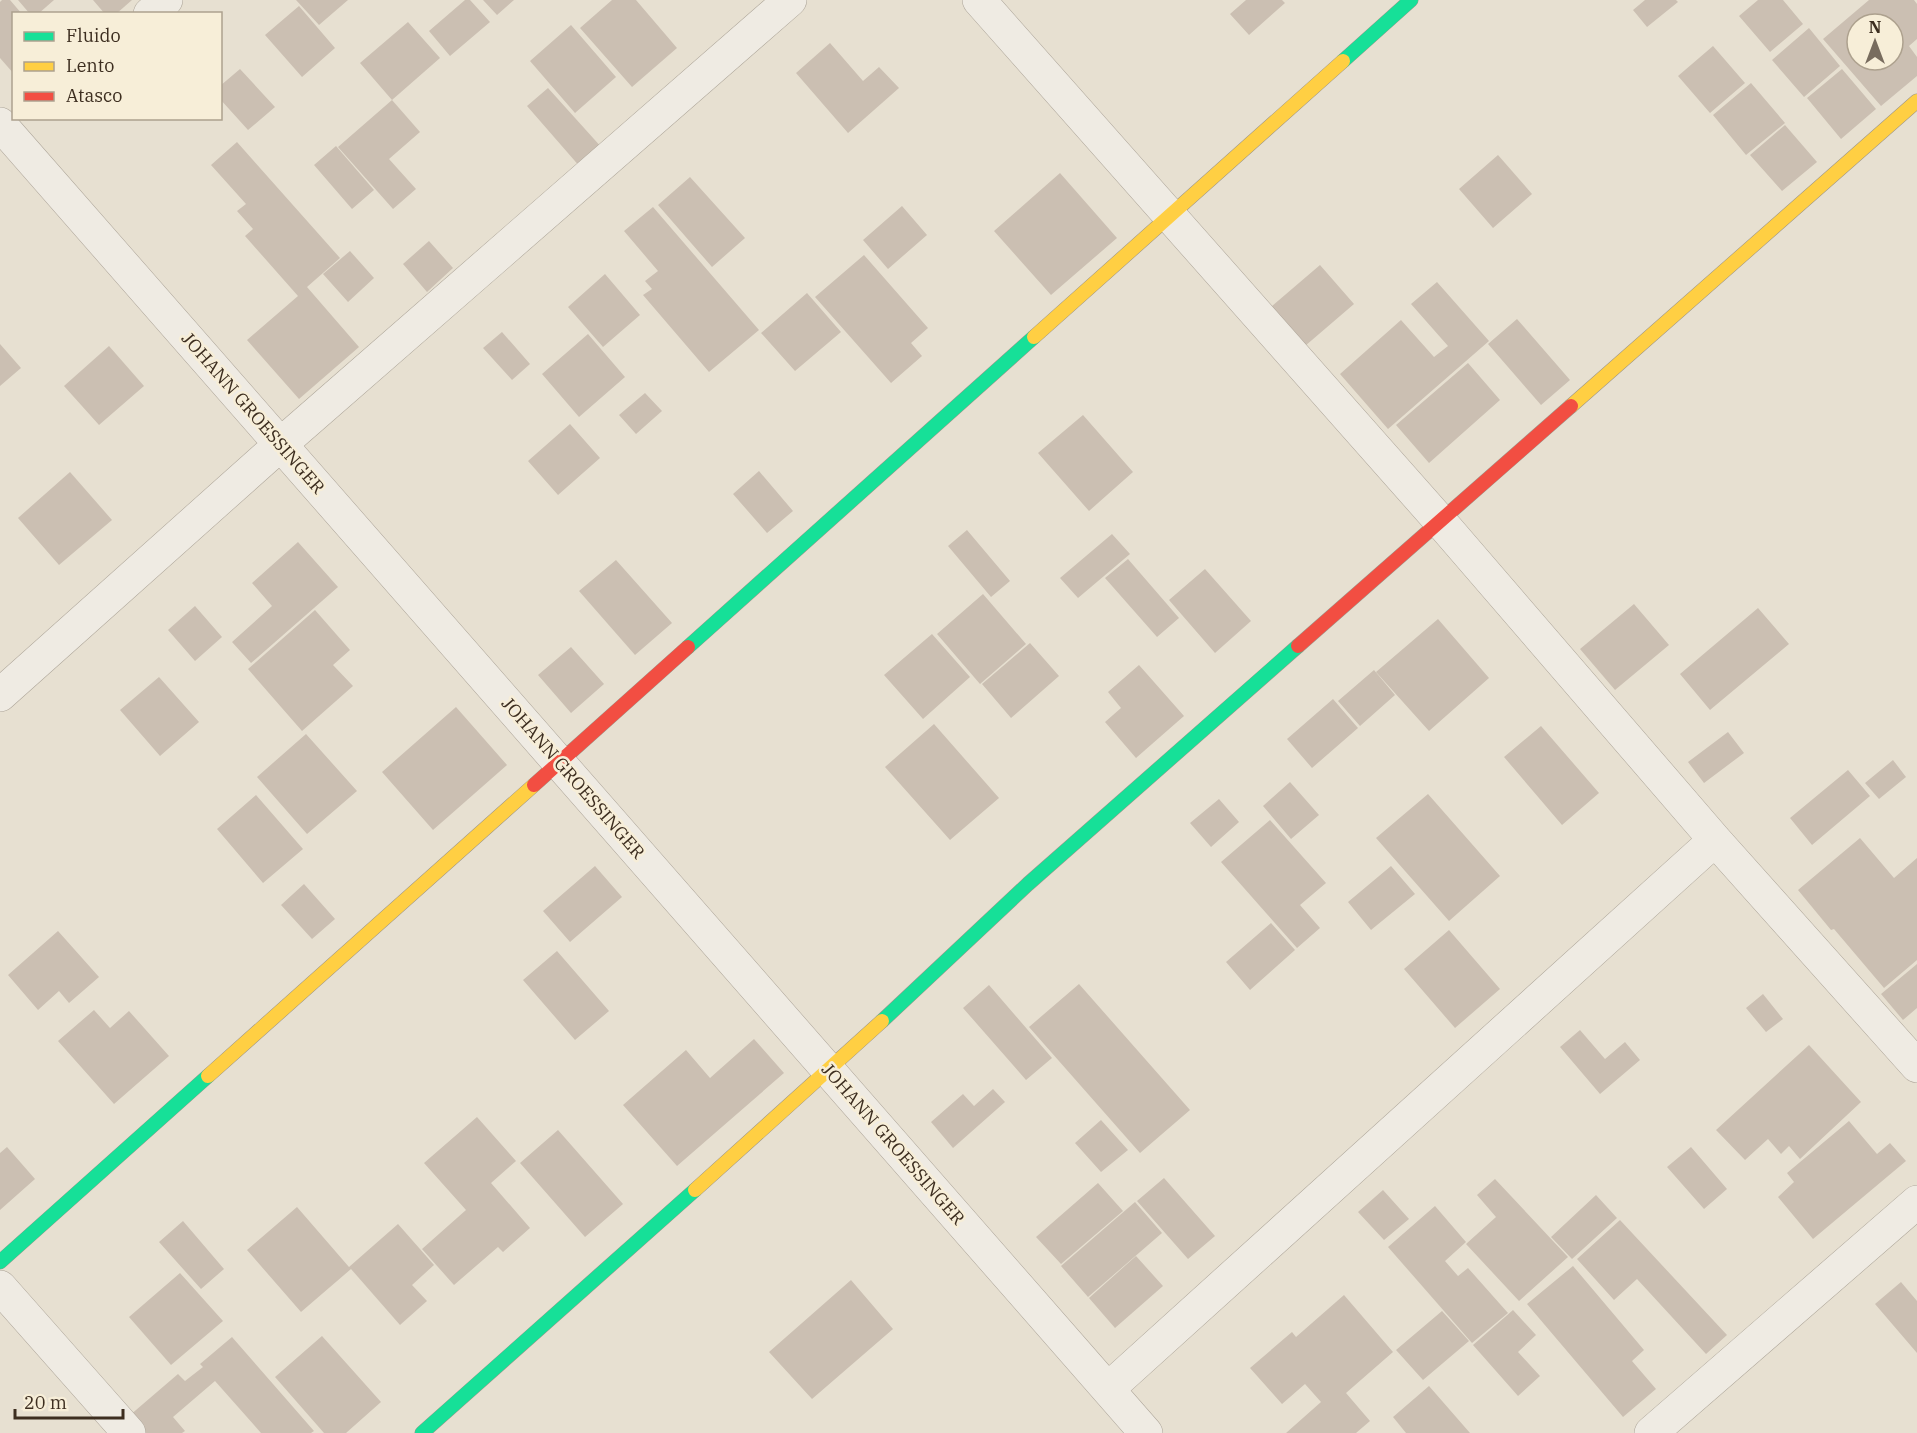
<svg xmlns="http://www.w3.org/2000/svg" width="1917" height="1433" viewBox="0 0 1917 1433" font-family="'IBM Plex Serif',serif">
  <style>
    .building { fill: #cbbfb2; fill-rule: evenodd }
    .lines { fill: none; stroke-linecap: round; stroke-linejoin: round }
    .street-casing { stroke: #ada599; stroke-width: 34 }
    .fast-casing { stroke: #9c958a; stroke-width: 15 }
    .slow-casing { stroke: #9c958a; stroke-width: 15 }
    .jam-casing { stroke: #9c958a; stroke-width: 15 }
    .street { stroke: #efebe3; stroke-width: 33 }
    .fast { stroke: #16e098; stroke-width: 14 }
    .slow { stroke: #ffcf43; stroke-width: 14 }
    .jam { stroke: #f24e42; stroke-width: 14 }
    .labels { text-anchor: middle; stroke-width: 5; stroke-linejoin: round; paint-order: stroke }
    .street-label { font-size: 18px; fill: #3d2e20; stroke: #f7eed8 }
  </style>
  <rect width="100%" height="100%" fill="#e7e0d1"/>
  <path class="building" d="M2 0H10L22 14H14V74L0 58V2Z
    M18 0H54L38 14H30Z
    M93 0H132L116 14H105Z
    M296 0H348L319 25Z
    M465 0H470L490 22 450 56 429 31Z
    M483 0H514L497 15Z
    M612 0H636L677 48 632 87 580 28Z
    M1246 0H1282L1285 3 1249 35 1230 14Z
    M1645 0H1676L1678 2 1647 27 1633 10Z
    M1758 0H1783L1803 24 1770 52 1739 16Z
    M1869 0H1914L1917 4V39L1909 46 1917 57V76L1881 106 1823 39ZM1857 24H1893V60H1857Z
    M299 6 335 48 302 77 265 35Z
    M408 22 440 58 392 100 360 63Z
    M571 25 616 77 575 113 530 61Z
    M1809 28 1840 66 1804 97 1772 60Z
    M830 43 863 81 879 67 899 88 848 133 796 73Z
    M1713 46 1745 83 1710 113 1678 76Z
    M240 69 275 107 248 130 220 99V86Z
    M1842 69 1876 109 1841 139 1807 98Z
    M1751 83 1785 123 1746 155 1713 115Z
    M548 88 603 149 581 168 527 106Z
    M392 100 420 132 389 159 416 189 393 209 338 147Z
    M1785 125 1817 162 1782 191 1750 155Z
    M237 142 340 258 307 287 359 347 299 399 247 340 298 296 245 236 253 229 237 211 246 204 211 165Z
    M336 146 374 190 352 209 314 165Z
    M1498 155 1532 194 1493 228 1459 189Z
    M1060 173 1117 238 1051 295 994 231Z
    M690 177 745 238 712 267 658 205Z
    M902 206 927 235 888 269 863 240Z
    M653 207 759 330 709 372 643 295 652 289 645 281 658 271 624 231Z
    M429 241 453 268 427 292 403 264Z
    M350 251 374 278 348 302 323 274Z
    M864 255 928 328 911 343 922 356 891 383 815 297Z
    M1320 265 1354 304 1298 352 1264 313Z
    M605 274 640 315 603 347 568 307Z
    M1437 282 1489 341 1388 429 1340 374 1401 320 1434 357 1448 346 1411 304Z
    M807 293 841 332 795 371 761 333Z
    M1517 319 1570 380 1541 405 1488 344Z
    M502 332 530 364 512 380 483 348Z
    M588 334 625 377 579 417 542 374Z
    M0 344 21 368 0 386Z
    M109 346 144 386 99 425 64 386Z
    M1468 363 1500 400 1429 463 1396 425Z
    M645 393 662 411 636 434 619 415Z
    M1083 415 1133 472 1089 511 1038 453Z
    M570 424 600 458 558 495 528 461Z
    M759 471 793 511 767 533 733 494Z
    M70 472 112 520 59 565 18 518Z
    M967 530 1010 581 991 597 948 546Z
    M1112 534 1130 554 1078 598 1060 578Z
    M298 542 338 587 251 663 232 642 272 606 252 583Z
    M1128 559 1179 618 1157 637 1105 578Z
    M616 560 672 623 635 655 579 591Z
    M1205 569 1251 621 1215 653 1169 600Z
    M983 594 1026 644 980 684 937 634Z
    M1634 604 1669 645 1615 690 1580 649Z
    M195 606 222 637 195 661 168 630Z
    M1758 608 1789 644 1710 710 1680 674Z
    M315 610 350 650 333 665 353 686 302 731 248 669Z
    M1438 619 1489 678 1429 731 1376 672Z
    M932 634 970 677 923 719 884 675Z
    M1030 643 1059 676 1011 718 982 684Z
    M571 647 604 684 571 713 538 675Z
    M1139 665 1184 716 1136 758 1105 722 1121 708 1108 692Z
    M1374 670 1395 695 1360 726 1338 701Z
    M159 677 199 722 160 756 120 710Z
    M1333 699 1358 728 1312 768 1287 739Z
    M456 707 507 765 433 830 382 772Z
    M934 724 999 798 950 840 885 767Z
    M1541 726 1599 793 1562 825 1504 757Z
    M1728 732 1744 753 1704 783 1688 762Z
    M306 734 357 791 307 834 257 777Z
    M1893 760 1906 777 1879 799 1865 783Z
    M1848 770 1870 796 1812 845 1790 818Z
    M1290 782 1319 815 1291 839 1263 806Z
    M1428 794 1500 876 1449 921 1376 838Z
    M256 795 303 849 263 883 217 829Z
    M1219 799 1239 822 1211 847 1190 823Z
    M1270 820 1326 883 1300 905 1320 928 1297 948 1221 862Z
    M1860 838 1894 878 1917 858V960L1884 988 1834 929 1831 930 1798 890Z
    M595 866 622 897 570 942 543 911Z
    M1391 866 1415 894 1371 930 1348 902Z
    M304 884 335 919 312 939 281 905Z
    M1271 923 1295 950 1250 990 1226 962Z
    M1449 930 1500 989 1455 1028 1404 969Z
    M58 931 99 977 69 1003 59 991 38 1010 8 975Z
    M557 951 609 1011 575 1040 523 980Z
    M1917 964V1008L1903 1020 1881 994Z
    M1079 984 1190 1110 1140 1153 1029 1027Z
    M989 985 1052 1058 1026 1080 963 1008Z
    M1763 994 1783 1019 1766 1032 1746 1008Z
    M94 1010 110 1028 129 1011 169 1056 114 1104 58 1041Z
    M1580 1030 1605 1059 1625 1042 1640 1060 1600 1094 1560 1047Z
    M754 1039 784 1073 677 1166 623 1105 686 1050 710 1078Z
    M1809 1045 1861 1102 1800 1159 1789 1146 1781 1154 1768 1139 1745 1160 1716 1130Z
    M993 1089 1005 1102 953 1148 931 1122 963 1094 974 1106Z
    M477 1117 516 1161 491 1183 530 1228 503 1252 498 1247 454 1285 422 1249 466 1210 424 1163Z
    M1101 1120 1128 1150 1101 1172 1075 1143Z
    M1849 1121 1877 1154 1890 1143 1906 1161 1813 1239 1778 1197 1794 1182 1787 1173Z
    M558 1130 623 1204 585 1237 520 1163Z
    M7 1147 35 1179 0 1210V1153Z
    M1691 1147 1727 1189 1704 1209 1667 1167Z
    M1164 1178 1215 1236 1188 1259 1137 1201Z
    M1495 1179 1568 1257 1519 1301 1466 1244 1496 1217 1477 1195Z
    M1098 1183 1123 1211 1061 1264 1036 1237Z
    M1383 1190 1409 1219 1384 1240 1358 1212Z
    M1596 1195 1617 1218 1572 1259 1551 1237Z
    M1135 1202 1162 1233 1088 1297 1061 1266Z
    M1435 1206 1466 1242 1445 1261 1458 1276 1468 1268 1508 1313 1472 1343 1388 1247Z
    M297 1207 349 1267 398 1224 434 1265 412 1285 427 1301 400 1325 351 1269 301 1312 247 1250Z
    M1620 1220 1727 1335 1706 1354 1637 1279 1614 1300 1577 1259Z
    M183 1221 224 1269 201 1289 159 1242Z
    M1136 1256 1163 1286 1115 1328 1089 1298Z
    M1573 1266 1644 1350 1632 1361 1656 1389 1623 1417 1527 1304Z
    M180 1273 223 1321 171 1365 129 1317Z
    M851 1280 893 1329 812 1399 769 1352Z
    M1901 1282 1917 1301V1353L1875 1304Z
    M1344 1295 1393 1352 1346 1393 1370 1421 1356 1433H1286L1321 1402 1305 1384 1282 1404 1250 1368 1292 1332 1296 1337Z
    M1513 1310 1536 1335 1518 1352 1540 1376 1518 1396 1473 1345Z
    M1442 1311 1469 1341 1423 1380 1396 1350Z
    M322 1336 381 1402 346 1433H324L275 1377Z
    M232 1337 314 1431 311 1433H261L215 1381 173 1417 185 1431 182 1433H144L129 1416 178 1374 185 1381 203 1367 200 1364Z
    M1429 1386 1470 1433H1406L1393 1417Z"/>
  <g class="lines">
    <defs>
      <path id="street" d="M979 0 1440 521 1715 840 1917 1066
        M150 14 166 0
        M0 124 1146 1433
        M0 695 281 444 790 0
        M0 1287 129 1433
        M1108 1389 1715 840
        M1651 1433 1917 1202"/>
      <path id="fast" d="M1343 61 1411 0
        M688 647 1034 337
        M882 1021 1028 884 1298 646
        M0 1262 208 1076
        M422 1433 695 1190"/>
      <path id="slow" d="M1034 337 1343 61
        M1571 406 1917 101
        M208 1076 534 785
        M695 1190 882 1021"/>
      <path id="jam" d="M1298 646 1571 406
        M534 785 688 647"/>
    </defs>
    <use href="#street" class="street-casing"/>
    <use href="#fast" class="fast-casing"/>
    <use href="#slow" class="slow-casing"/>
    <use href="#jam" class="jam-casing"/>
    <use href="#street" class="street"/>
    <use href="#fast" class="fast"/>
    <use href="#slow" class="slow"/>
    <use href="#jam" class="jam"/>
  </g>
  <g class="labels">
    <g class="street-label">
      <text transform="translate(253 413) rotate(49)" y="6">JOHANN GROESSINGER</text>
      <text transform="translate(573 778) rotate(49)" y="6">JOHANN GROESSINGER</text>
      <text transform="translate(893 1144) rotate(49)" y="6">JOHANN GROESSINGER</text>
    </g>
  </g>
  <rect x="12" y="12" width="210" height="108" fill="#f7eed8" stroke="#ada18e" stroke-width="1.5"/>
  <rect x="24" y="32" width="30" height="9" fill="#16e098" stroke="#ada18e" stroke-width="1.5"/>
  <text x="66" y="42" font-size="18" fill="#3d2e20">Fluido</text>
  <rect x="24" y="62" width="30" height="9" fill="#ffcf43" stroke="#ada18e" stroke-width="1.5"/>
  <text x="66" y="72" font-size="18" fill="#3d2e20">Lento</text>
  <rect x="24" y="92" width="30" height="9" fill="#f24e42" stroke="#ada18e" stroke-width="1.5"/>
  <text x="66" y="102" font-size="18" fill="#3d2e20">Atasco</text>
  <g transform="translate(1875 42)"><circle r="28" fill="#f7eed8" stroke="#ada18e" stroke-width="1.5"/>
  <path d="M0-4.5L10 22L0 15L-10 22Z" fill="#786c5e"/>
  <text y="-9" font-size="16" font-weight="bold" text-anchor="middle" fill="#3d2e20">N</text>
  </g>
  <path d="M15 1409v9h108v-9" fill="none" stroke="#3d2e20" stroke-width="3"/>
  <text x="24" y="1409" font-size="18" fill="#3d2e20" stroke="#f7eed8" stroke-width="4.5" paint-order="stroke">20 m</text>
</svg>
